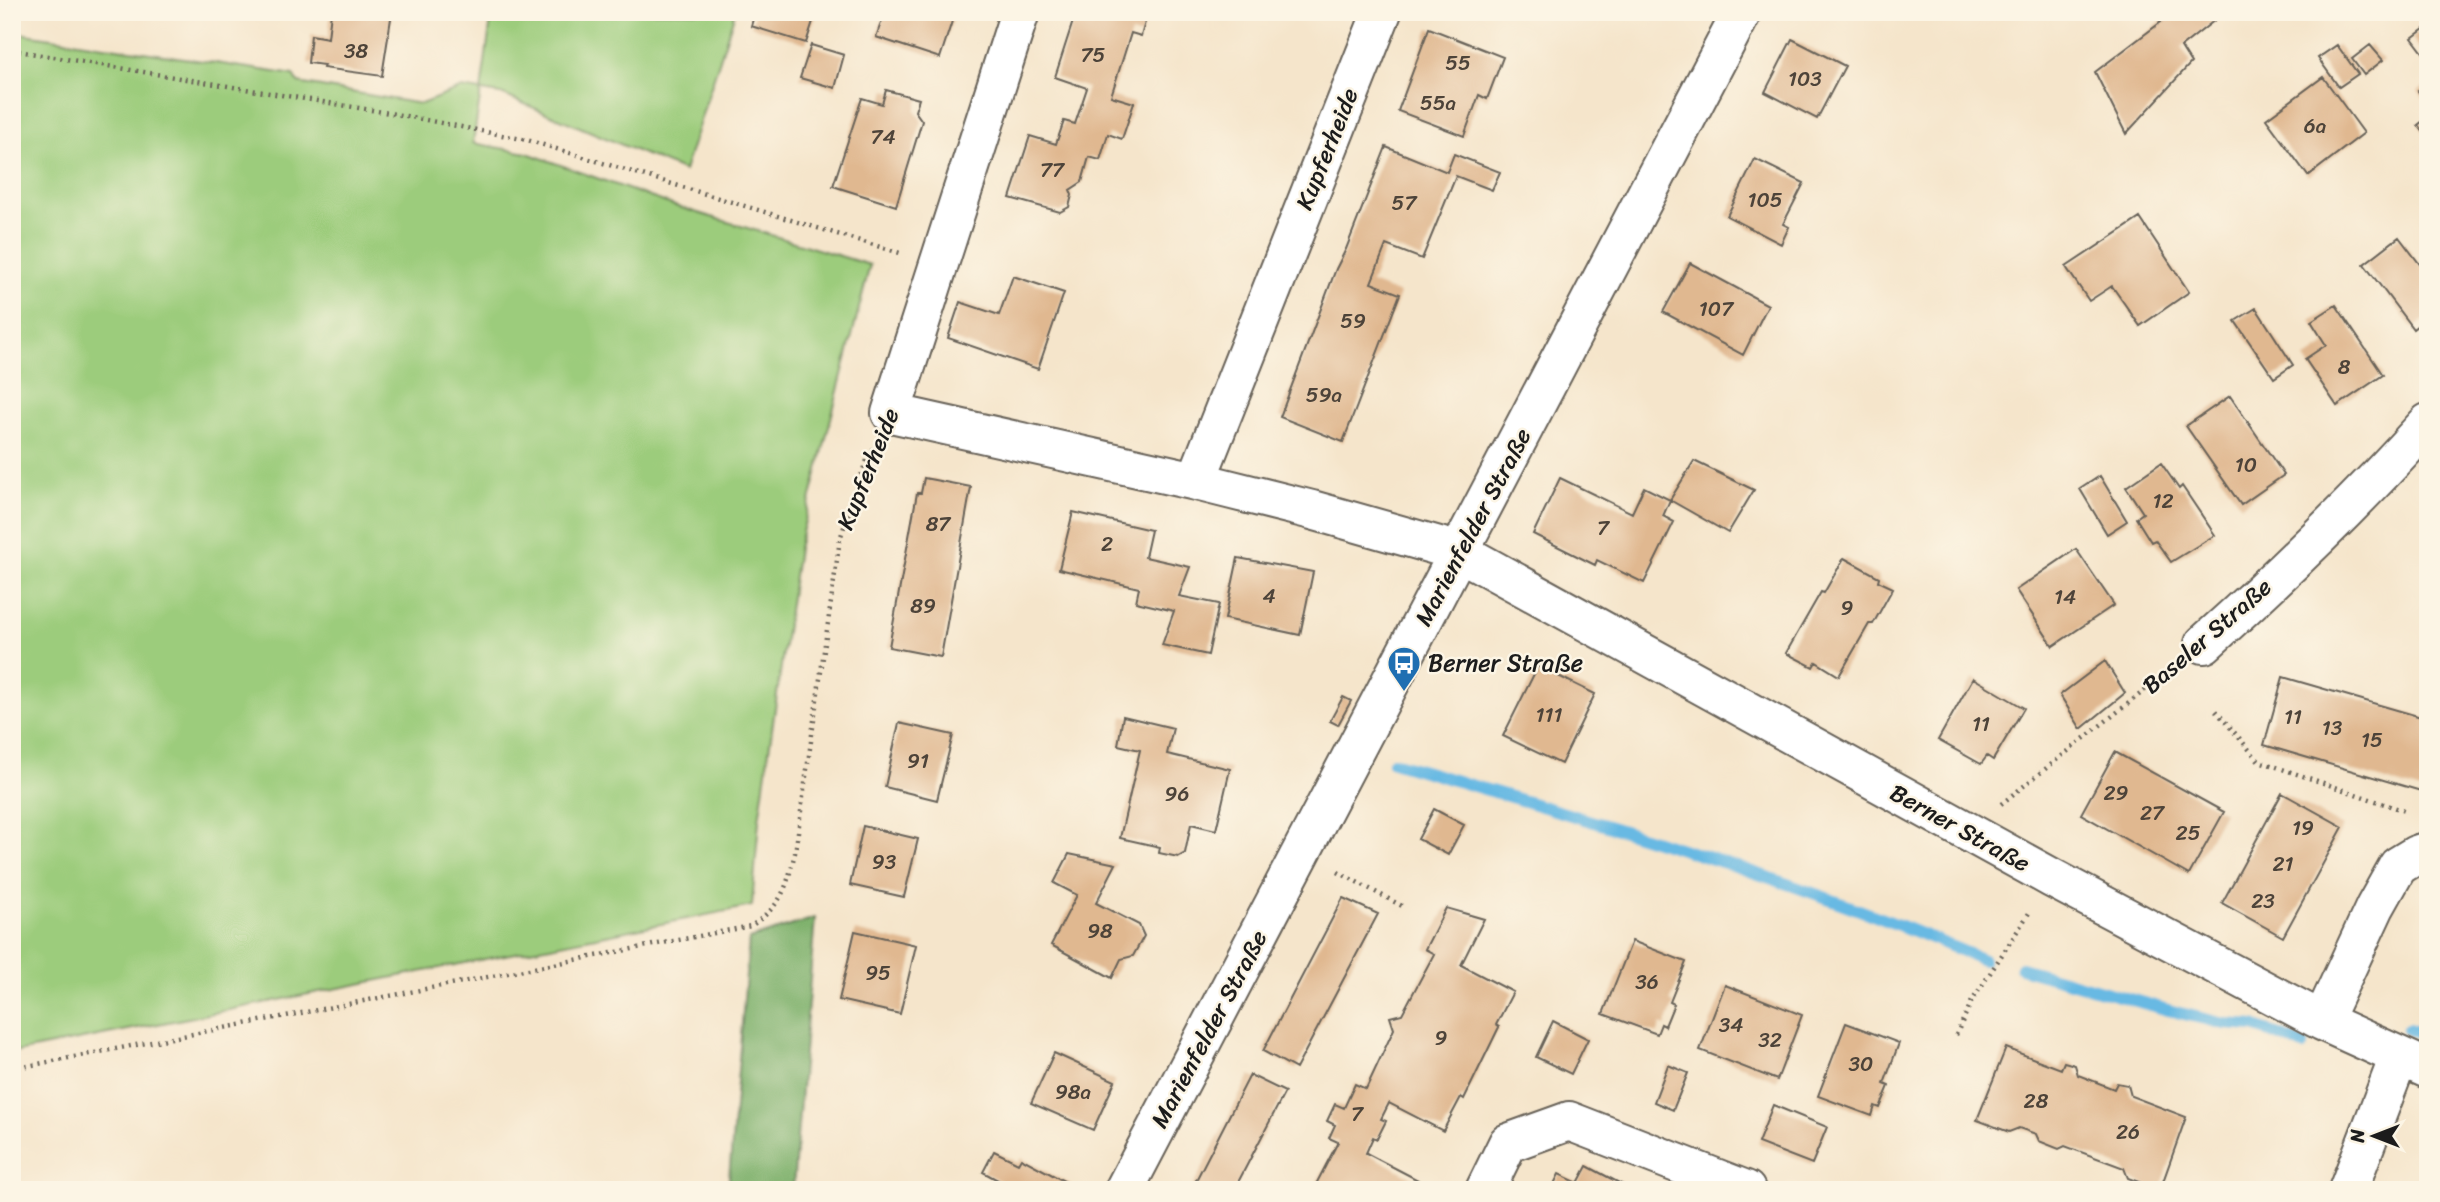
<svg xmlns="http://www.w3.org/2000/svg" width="2440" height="1202" viewBox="0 0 2440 1202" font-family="Sriracha,sans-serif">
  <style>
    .green { fill: #9ccc7b; stroke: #5c744c; stroke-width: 2 }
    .forest { fill: #7db06b; stroke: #4c6644; stroke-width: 2 }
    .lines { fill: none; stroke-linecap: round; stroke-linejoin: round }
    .stream { stroke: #68b9e3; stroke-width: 12 }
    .building { fill: #e0b890 }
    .minor-casing { stroke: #686259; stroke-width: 42 }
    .path { stroke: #686259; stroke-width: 4.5; stroke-dasharray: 2 5; stroke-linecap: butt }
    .minor { stroke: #fff; stroke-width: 38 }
    .labels { text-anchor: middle; stroke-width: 5; stroke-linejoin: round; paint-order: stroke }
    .number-label { font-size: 21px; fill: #4d4339 }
    .street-label { font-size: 24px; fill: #1c1c1c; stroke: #fcf5e5 }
    .poi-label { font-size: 24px; fill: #1c1c1c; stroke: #fcf5e5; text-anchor: start }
  </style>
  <rect width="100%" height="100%" fill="#fcf5e5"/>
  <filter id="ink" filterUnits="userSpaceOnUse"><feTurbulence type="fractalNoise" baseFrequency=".0143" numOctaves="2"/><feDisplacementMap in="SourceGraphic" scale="14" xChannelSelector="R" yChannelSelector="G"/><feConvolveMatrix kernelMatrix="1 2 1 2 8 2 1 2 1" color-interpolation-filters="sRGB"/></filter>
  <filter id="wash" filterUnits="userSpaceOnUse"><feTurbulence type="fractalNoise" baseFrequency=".00686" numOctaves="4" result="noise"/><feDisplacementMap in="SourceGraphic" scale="28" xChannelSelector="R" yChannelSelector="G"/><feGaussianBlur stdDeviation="1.57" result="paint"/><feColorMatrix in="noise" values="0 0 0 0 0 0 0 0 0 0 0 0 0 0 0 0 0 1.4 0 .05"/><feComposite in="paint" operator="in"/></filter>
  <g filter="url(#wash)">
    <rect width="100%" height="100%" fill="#f5e5cb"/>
    <path class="green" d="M492 12H735L684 171 501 94 481 91 473 143 527 153 675 206 870 265 798 548 759 820 752 906 12 1053V32L294 75 298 83 421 104 462 88 481 91Z"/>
    <path class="forest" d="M815 918 793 1188 796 1190H728L749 939Z"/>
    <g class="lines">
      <path class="stream" d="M1393 762C1591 821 1794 877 1983 960
        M2021 968 2168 1010 2225 1024 2254 1026 2303 1045
        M2408 1029 2428 1036"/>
    </g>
    <g id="blocks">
      <path class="building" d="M331 12H392L382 76 323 68 324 65 308 63 311 35 328 38Z
        M755 12H816L806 43 751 26Z
        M885 12H955L940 58 876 37Z
        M1076 12H1148L1141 36 1131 33 1111 96 1134 103 1122 139 1108 134 1100 160 1089 157 1082 182 1070 190 1072 195 1069 207 1060 212 1010 198 1030 136 1056 144 1064 121 1075 124 1087 88 1055 77Z
        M2153 12H2225L2181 47 2191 63 2126 134 2095 72 2161 22Z
        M2428 26V59L2412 38Z
        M1429 28 1503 57 1487 99 1479 95 1464 136 1398 111Z
        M1792 39 1845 66 1817 119 1765 92Z
        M811 45 844 55 835 88 800 78Z
        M2337 45 2358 74 2339 87 2318 58Z
        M2370 45 2383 60 2364 75 2352 59Z
        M2323 77 2364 133 2308 176 2266 119Z
        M2428 84V105L2418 91Z
        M886 90 919 99 915 111 922 121 896 206 833 186 862 98 882 104Z
        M2428 117V138L2418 125Z
        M1386 147 1447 172 1454 154 1500 172 1492 190 1456 176 1422 259 1386 245 1371 283 1400 294 1343 442 1280 417 1336 269 1346 249Z
        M1755 159 1804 183 1783 224 1789 227 1781 244 1727 216Z
        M2140 218 2189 292 2140 326 2112 286 2089 301 2066 267Z
        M2399 237 2428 275V317L2413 329 2364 264Z
        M1690 263 1768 305 1743 355 1663 312Z
        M1013 276 1064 293 1038 369 948 338 960 302 999 315Z
        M2336 305 2383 375 2337 406 2305 359 2326 345 2311 321Z
        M2256 308 2293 365 2274 378 2235 321Z
        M2230 396 2284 475 2241 505 2186 426Z
        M1694 461 1754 490 1728 533 1670 500Z
        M2161 463 2179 489 2182 486 2215 535 2171 562 2155 540 2151 542 2136 518 2143 513 2126 487Z
        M2100 476 2127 521 2107 534 2080 489Z
        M924 478 971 487 941 657 889 647 917 493H921Z
        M1560 478 1632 513 1644 487 1670 500 1663 516 1674 522 1644 583 1597 560 1595 565 1533 534Z
        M1073 512 1151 530 1145 557 1190 567 1179 596 1219 604 1208 655 1162 645 1174 611 1136 602 1139 588 1059 569Z
        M2076 549 2114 605 2053 646 2016 590Z
        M1238 558 1313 572 1300 635 1225 619Z
        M1844 558 1879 577 1878 581 1893 588 1873 624H1869L1839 676 1816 662 1813 667 1786 653 1821 592 1824 593Z
        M2105 661 2125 693 2081 729 2060 695Z
        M1538 666 1595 694 1561 764 1503 736Z
        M2283 677 2428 719V767L2421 791 2264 745Z
        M1973 678 2024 708 1993 760 1987 756 1981 764 1938 740Z
        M1343 697 1351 701 1338 725 1330 721Z
        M1123 716 1173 728 1167 754 1230 769 1216 830 1191 824 1185 853 1178 857 1159 853 1160 847 1120 838 1140 750 1118 745Z
        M899 723 953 735 937 800 885 787Z
        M2115 752 2224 812 2189 875 2081 814Z
        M2282 793 2343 827 2283 937 2222 903Z
        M1434 809 1464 825 1448 855 1418 839Z
        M863 826 918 839 904 897 850 885Z
        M1069 854 1116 864 1096 903 1139 925 1144 936 1133 956 1121 959 1112 978 1051 945 1077 895 1054 883Z
        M1343 898 1378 914 1296 1069 1263 1051Z
        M1446 908 1484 919 1461 965 1513 992 1496 1025 1499 1027 1464 1099 1461 1097 1443 1131 1389 1103 1381 1119 1386 1121 1377 1139 1373 1137 1366 1153 1418 1180 1413 1190H1313L1338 1142 1329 1138 1335 1125 1327 1121 1335 1104 1344 1108 1355 1084 1366 1089 1394 1029 1390 1017 1402 1014 1434 954 1425 949Z
        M855 931 916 945 900 1014 839 1000Z
        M1632 941 1686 962 1670 1002 1674 1004 1665 1026 1661 1024 1657 1034 1603 1014Z
        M1725 985 1802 1015 1777 1080 1700 1050Z
        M1553 1021 1588 1039 1571 1074 1536 1057Z
        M1846 1023 1899 1043 1884 1084 1889 1086 1880 1108 1875 1106 1872 1116 1818 1096Z
        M2006 1048 2061 1069 2064 1062 2075 1065 2078 1075 2114 1089 2117 1083 2128 1085 2131 1096 2186 1117 2160 1190 2128 1178 2124 1168 2065 1146 2059 1149 2039 1141 2036 1134 2019 1128 2009 1132 1977 1120Z
        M1054 1053 1115 1081 1093 1130 1031 1103Z
        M1668 1065 1688 1073 1673 1110 1654 1102Z
        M1250 1075 1285 1092 1234 1190H1191Z
        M1773 1105 1827 1127 1812 1164 1758 1143Z
        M994 1151 1018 1163 1021 1158 1077 1188 1076 1190H1004L1007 1185 983 1172Z
        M1587 1166 1623 1185 1620 1190H1551L1559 1174 1578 1183Z"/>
    </g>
  </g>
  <g filter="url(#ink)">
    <use href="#blocks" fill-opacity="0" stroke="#686259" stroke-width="2"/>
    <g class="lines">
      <defs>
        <path id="minor" d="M1020 12 891 413 1196 481 1312 510 1460 552 2052 878 2322 1021 2428 1069
          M1196 481 1382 12
          M2204 644C2282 574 2358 501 2428 423
          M2322 1021 2375 907 2398 866 2416 855 2428 851
          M1124 1190 1742 12
          M1485 1190 1508 1143 1569 1121 1746 1190
          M2348 1190 2399 1057"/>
      </defs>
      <use href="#minor" class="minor-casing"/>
      <path class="path" d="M12 50 401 115 527 140 900 253
        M2216 711 2259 761 2408 812
        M2001 804 2173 668
        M1338 872 1402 906
        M1956 1035 1972 1001 2029 913
        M12 1069 751 926C783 904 786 889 795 853L840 539 865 464 874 448"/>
      <use href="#minor" class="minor"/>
    </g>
  </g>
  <defs>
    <symbol id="bus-pin" viewBox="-11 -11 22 30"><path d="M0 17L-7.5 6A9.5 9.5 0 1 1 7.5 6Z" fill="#1f6fb2" stroke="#fcf5e5"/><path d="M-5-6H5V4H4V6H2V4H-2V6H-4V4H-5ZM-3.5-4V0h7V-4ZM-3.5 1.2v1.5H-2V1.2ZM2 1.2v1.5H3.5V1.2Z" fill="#fff"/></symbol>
  </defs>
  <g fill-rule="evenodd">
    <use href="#bus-pin" x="1385" y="644" width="38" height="52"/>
  </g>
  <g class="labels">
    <g class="number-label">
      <text x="356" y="58">38</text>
      <text x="1093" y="62">75</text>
      <text x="1458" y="70">55</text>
      <text x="1805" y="86">103</text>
      <text x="1438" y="110">55a</text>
      <text x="2315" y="133">6a</text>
      <text x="883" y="144">74</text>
      <text x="1052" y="177">77</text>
      <text x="1765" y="207">105</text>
      <text x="1404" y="210">57</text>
      <text x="1716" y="316">107</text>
      <text x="1353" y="328">59</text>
      <text x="2344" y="374">8</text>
      <text x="1324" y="402">59a</text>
      <text x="2246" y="472">10</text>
      <text x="2163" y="508">12</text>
      <text x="938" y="531">87</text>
      <text x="1603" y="535">7</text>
      <text x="1107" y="551">2</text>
      <text x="1269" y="603">4</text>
      <text x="2065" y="604">14</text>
      <text x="923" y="613">89</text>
      <text x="1847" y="615">9</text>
      <text x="1549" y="722">111</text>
      <text x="2293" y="724">11</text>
      <text x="1981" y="731">11</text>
      <text x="2332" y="735">13</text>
      <text x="2372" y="747">15</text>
      <text x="918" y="768">91</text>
      <text x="2116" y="800">29</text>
      <text x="1177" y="801">96</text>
      <text x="2152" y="820">27</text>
      <text x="2303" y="835">19</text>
      <text x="2188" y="840">25</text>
      <text x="884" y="869">93</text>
      <text x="2283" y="871">21</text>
      <text x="2263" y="908">23</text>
      <text x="1100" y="938">98</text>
      <text x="878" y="980">95</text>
      <text x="1647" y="989">36</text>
      <text x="1731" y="1032">34</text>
      <text x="1441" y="1045">9</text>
      <text x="1770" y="1047">32</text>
      <text x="1861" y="1071">30</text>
      <text x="1073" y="1099">98a</text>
      <text x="2036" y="1108">28</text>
      <text x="1357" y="1121">7</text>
      <text x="2128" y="1139">26</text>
    </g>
    <g class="street-label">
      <text transform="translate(1327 149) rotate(-68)" y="8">Kupferheide</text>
      <text transform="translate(868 469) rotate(-68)" y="8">Kupferheide</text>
      <text transform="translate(1473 527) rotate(-62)" y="8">Marienfelder Straße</text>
      <text transform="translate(2207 636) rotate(-41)" y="8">Baseler Straße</text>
      <text transform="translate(1960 828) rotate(29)" y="8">Berner Straße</text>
      <text transform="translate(1209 1029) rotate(-62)" y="8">Marienfelder Straße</text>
    </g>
    <g class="poi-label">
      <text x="1428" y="671">Berner Straße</text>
    </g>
  </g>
  <rect width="2440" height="1202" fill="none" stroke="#fcf5e5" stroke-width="42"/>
  <g transform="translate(2374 1136) rotate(270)" stroke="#fcf5e5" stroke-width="5" paint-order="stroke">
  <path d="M0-5L12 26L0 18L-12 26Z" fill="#1c1c1c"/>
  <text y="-10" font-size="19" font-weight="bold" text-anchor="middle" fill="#1c1c1c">N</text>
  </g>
</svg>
